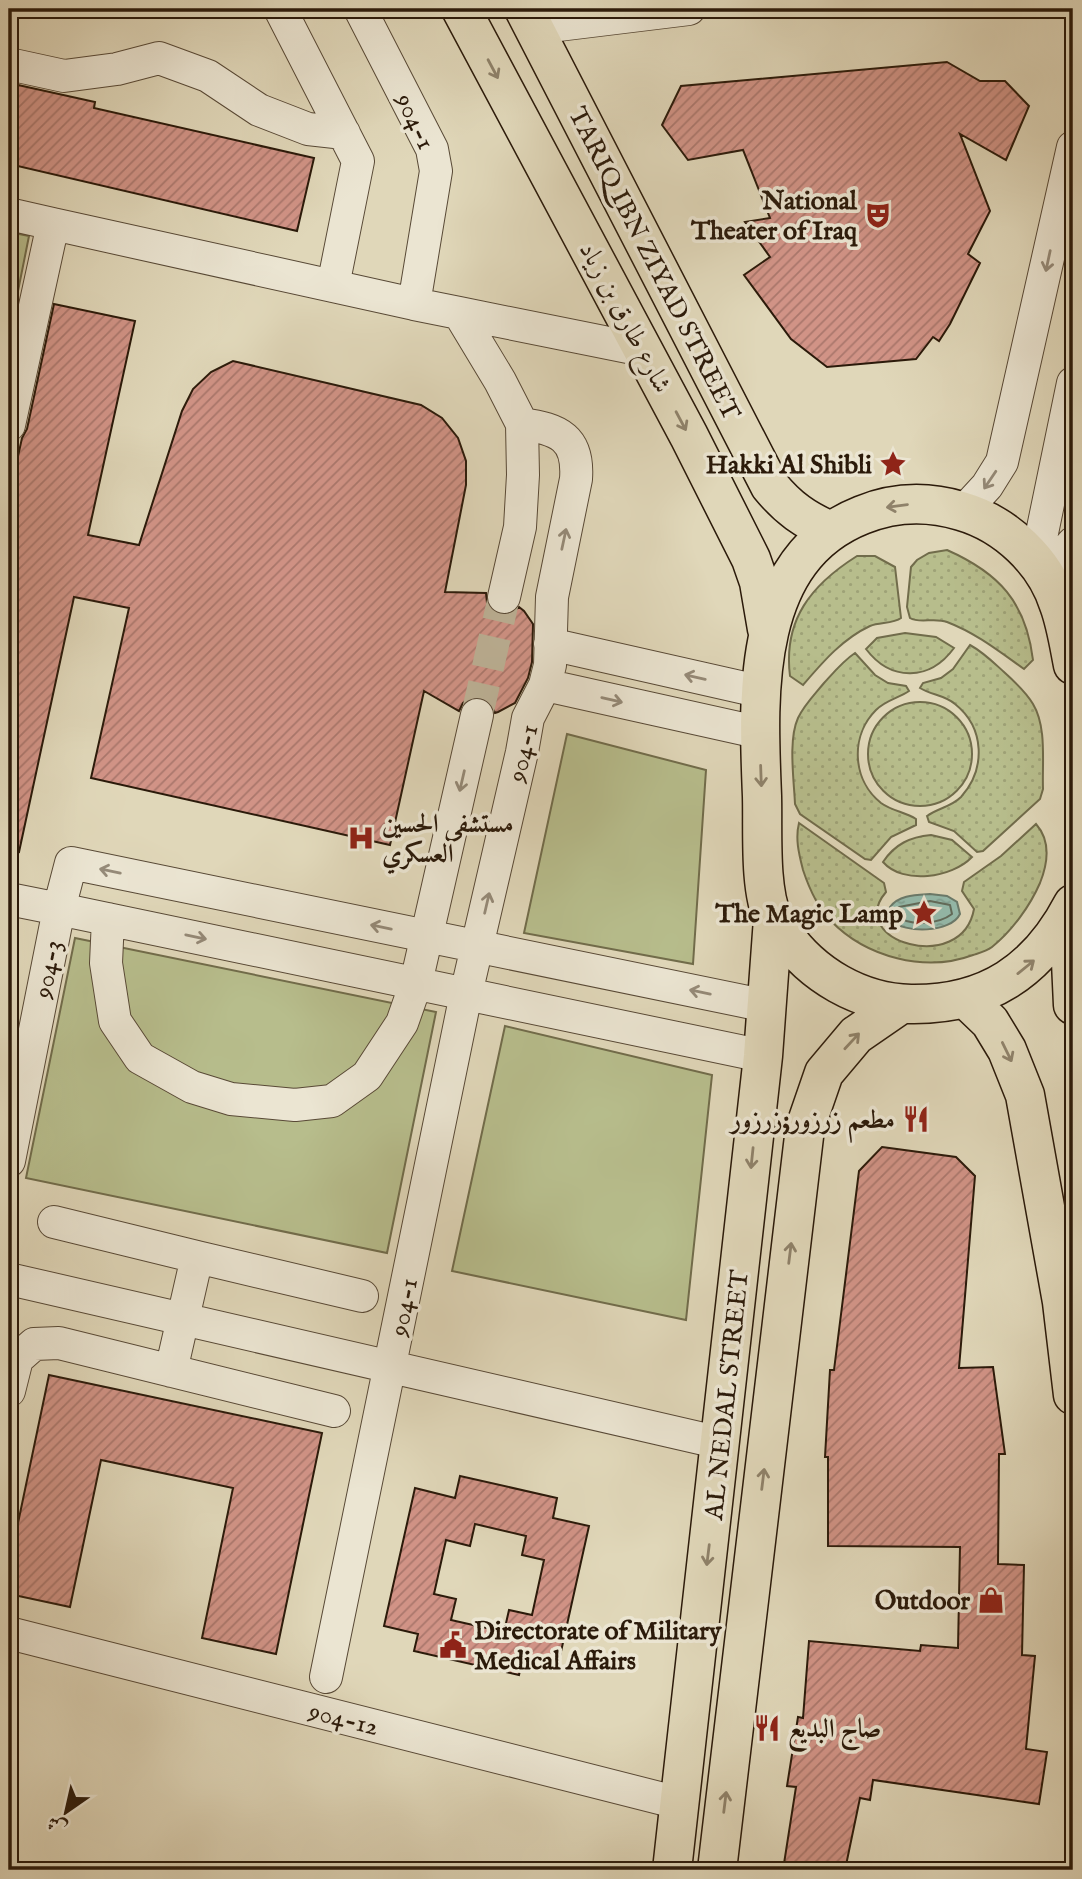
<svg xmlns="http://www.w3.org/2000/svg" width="1082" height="1879" viewBox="0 0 1082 1879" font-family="'IM FELL English',Amiri,serif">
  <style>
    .grass { fill: url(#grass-dots); stroke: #716c4b; stroke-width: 2 }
    .park { fill: #b7bd8c; stroke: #716c4b; stroke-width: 2 }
    .water { fill: url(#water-ripples); stroke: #6a7a6b; stroke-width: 2 }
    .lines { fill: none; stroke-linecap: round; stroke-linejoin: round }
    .shore { stroke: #606a5a; stroke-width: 2 }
    .building { fill: url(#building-hatch); stroke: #2b1a0a; stroke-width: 2; fill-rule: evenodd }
    .minor-tunnel { stroke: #bcb196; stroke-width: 32; stroke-dasharray: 32 16; stroke-linecap: butt }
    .minor-casing { stroke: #584936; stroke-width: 34 }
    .major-casing { stroke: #2b1a0a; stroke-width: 41 }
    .minor { stroke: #ebe5d2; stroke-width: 32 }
    .major { stroke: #e0d7b9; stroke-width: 38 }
    .oneway { stroke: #8f826a }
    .oneway2 { stroke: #958a78 }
    .labels { text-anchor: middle; stroke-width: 7; stroke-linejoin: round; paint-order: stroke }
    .street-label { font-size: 26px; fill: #2b1a0a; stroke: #ebe5d2 }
    .poi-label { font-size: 26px; font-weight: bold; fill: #2b1a0a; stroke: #ebe5d2; text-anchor: end }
  </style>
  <defs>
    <pattern id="grass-dots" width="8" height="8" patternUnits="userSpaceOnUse" patternTransform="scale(1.75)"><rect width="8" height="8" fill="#b7bd8c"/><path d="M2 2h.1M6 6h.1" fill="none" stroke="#9ea277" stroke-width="1.8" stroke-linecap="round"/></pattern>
    <pattern id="water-ripples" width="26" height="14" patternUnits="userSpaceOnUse" patternTransform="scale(1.75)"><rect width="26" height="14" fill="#94baab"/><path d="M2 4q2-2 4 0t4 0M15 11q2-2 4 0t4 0" fill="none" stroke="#809f92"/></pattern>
    <pattern id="building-hatch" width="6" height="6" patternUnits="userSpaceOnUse" patternTransform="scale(1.75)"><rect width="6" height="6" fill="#d19386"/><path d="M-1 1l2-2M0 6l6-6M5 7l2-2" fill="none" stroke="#aa776c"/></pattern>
  </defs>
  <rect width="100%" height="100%" fill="#e0d7b9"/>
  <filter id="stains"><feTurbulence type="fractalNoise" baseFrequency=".00286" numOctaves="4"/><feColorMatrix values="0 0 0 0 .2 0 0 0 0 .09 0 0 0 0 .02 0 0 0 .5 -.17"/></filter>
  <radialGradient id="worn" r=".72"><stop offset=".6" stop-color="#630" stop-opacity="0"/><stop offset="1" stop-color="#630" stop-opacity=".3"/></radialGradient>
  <path class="grass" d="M947 550C999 573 1026 602 1033 660L1024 669C1000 652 976 633 947 622 934 617 920 624 910 618L907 607 911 567 917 560 929 553Z
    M857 556H875L895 567 901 618C893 624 880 622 870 626 842 639 822 663 803 685L790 676C783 620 811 585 857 556Z
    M905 633 936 637 954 648C930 681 891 682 866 649L877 638Z
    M970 645C983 652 993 662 1004 672 1014 681 1026 692 1033 704 1047 727 1042 763 1043 789L1040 799 983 851 977 852 954 831 929 822 927 816C938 808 951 807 961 797 986 769 985 728 955 704 945 695 931 695 920 688L923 683 941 678 953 669Z
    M855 653 875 675 888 683 906 686 909 691C899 698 886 700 876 710 850 736 852 780 881 803 892 811 905 812 916 819V825L891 837 871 860 865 859 800 814 795 804C794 780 788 740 798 718 804 705 815 694 824 683 834 672 843 661 855 653Z
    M868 754a52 52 0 1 1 104 0a52 52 0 1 1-104 0Z
    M799 823 884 883 886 892C844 941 962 976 974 909L962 891 964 882 1001 856 1036 824C1051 841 1048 863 1040 883 1030 906 1012 931 992 947 987 951 979 953 973 955 925 973 866 957 831 921 817 907 809 888 803 870 799 854 795 839 799 823Z
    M931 835 952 840 972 857C952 878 903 885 883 862 895 844 910 837 931 835Z"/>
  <path class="park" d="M9 232 29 236 9 336Z
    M567 734 706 770 693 964 524 933Z
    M75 938 436 1012 387 1253 26 1178Z
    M505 1026 712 1075 686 1320 452 1271Z"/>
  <path class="water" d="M930 894 947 896 957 902 960 914C951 933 904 934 891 920L890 907C899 895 916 895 930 894Z"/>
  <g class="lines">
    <path class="shore" d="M930 901 950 905 952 914C939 924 910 927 897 916L896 910 899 907Z"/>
  </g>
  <path class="building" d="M947 62 980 81H1005L1029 106 1006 160 960 134 990 211 968 254 980 263 950 324 939 341 933 337 916 359 827 367 791 339 744 275 770 257 745 222 770 218 743 150 688 160 662 125 681 86Z
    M9 83 95 102 94 108 314 158 297 231 9 164Z
    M54 304 135 321 88 535 139 545 182 411 193 389 211 372 233 361 421 405 442 418 458 438 466 461V485L445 592 486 593 487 603 491 610 499 615 510 614 519 607 524 611 533 624 532 662 528 678 515 703 498 712 495 713 490 702 482 697 471 698 463 703 459 711 424 691 390 845 91 778 129 608 74 597 19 852 9 850V497L22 438 27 429Z
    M882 1147 956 1157 975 1176 959 1368 993 1367 1005 1454H999L998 1564 1024 1565 1022 1655 1035 1656 1026 1749 1047 1752 1039 1804 873 1780 870 1800 860 1798 845 1870H783L796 1787 787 1786 798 1717 803 1718 809 1641 920 1651 921 1645 958 1648 960 1547 828 1546V1457H825L830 1370H834L859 1171Z
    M49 1375 322 1433 276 1654 202 1638 233 1488 101 1460 70 1607 9 1594V1566Z
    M460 1476 557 1498 553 1518 589 1526 558 1665 523 1657 519 1675 414 1651 418 1634 384 1626 415 1488 455 1498ZM475 1524 526 1536 522 1555 544 1560 532 1615 509 1610 504 1632 451 1620 456 1599 434 1594 446 1540 470 1546Z"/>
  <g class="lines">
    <path class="minor-tunnel" d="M477 715 504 597"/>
    <defs>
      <path id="minor" d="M280 9 358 161 333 286
        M360 9 432 149 436 171 414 304 459 313 500 381 522 424 523 475 520 527 504 597
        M534 28 689 9
        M9 64 64 76 117 69 159 58 208 76 259 110 308 129 344 133
        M9 214 53 224 9 425
        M53 224 414 304
        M459 313 643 350
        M964 511 987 486 1002 462 1073 147
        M1036 562 1073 383
        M1049 581 1066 551 1073 543
        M550 644 762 692
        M545 685 761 733
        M9 899 59 909 9 1161
        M108 919 106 963 115 1021 140 1058 192 1087 231 1099 295 1105 332 1101 367 1076 402 1023 416 983 477 715
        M763 1056 59 909 71 863 767 1006
        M54 1222 197 1257 171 1371
        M197 1257 362 1296
        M9 1279 721 1443
        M9 1391 17 1359 34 1344 59 1343 334 1411
        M9 1633 679 1803
        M326 1677 466 994 522 752 528 718 545 685 550 665 552 597 576 479C579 438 559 429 522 424"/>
      <path id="major" d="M461 9 689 436 751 559 759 582 767 629
        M524 9 770 486C788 508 805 520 831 531
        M1073 665C1069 645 1066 624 1059 605 1045 561 1006 524 961 511 928 501 894 502 862 515 750 559 758 697 762 796 763 831 759 888 773 919 775 924 780 929 783 933 812 975 860 1003 911 1004 987 1005 1038 971 1073 904
        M1073 909 1070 940 1073 1005
        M966 999 990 1022 1007 1050 1025 1095 1062 1302 1073 1395
        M672 1870 763 1056 773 919
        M717 1870 805 1128 824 1073 856 1035 901 1004"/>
    </defs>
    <use href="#minor" class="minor-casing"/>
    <use href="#major" class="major-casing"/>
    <use href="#minor" class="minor"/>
    <use href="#major" class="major"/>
  </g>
  <defs><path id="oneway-shaft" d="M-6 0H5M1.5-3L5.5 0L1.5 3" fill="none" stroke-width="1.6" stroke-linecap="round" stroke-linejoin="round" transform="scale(1.75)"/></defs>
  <g class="oneway">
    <use href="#oneway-shaft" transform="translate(493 69) rotate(62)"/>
    <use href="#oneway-shaft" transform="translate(681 421) rotate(62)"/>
    <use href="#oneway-shaft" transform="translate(897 506) rotate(172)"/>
    <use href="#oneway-shaft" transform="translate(761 776) rotate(88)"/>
    <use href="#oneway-shaft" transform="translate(1026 967) rotate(-39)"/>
    <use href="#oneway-shaft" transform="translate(852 1041) rotate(-47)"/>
    <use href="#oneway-shaft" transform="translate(1007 1052) rotate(64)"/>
    <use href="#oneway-shaft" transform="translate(752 1158) rotate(96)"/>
    <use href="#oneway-shaft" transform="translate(790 1253) rotate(-83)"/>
    <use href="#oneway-shaft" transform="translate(763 1479) rotate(-83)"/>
    <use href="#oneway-shaft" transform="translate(708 1555) rotate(97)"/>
    <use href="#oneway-shaft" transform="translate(725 1802) rotate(-83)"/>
  </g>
  <g class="oneway2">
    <use href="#oneway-shaft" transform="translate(1048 261) rotate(102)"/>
    <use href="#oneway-shaft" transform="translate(990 480) rotate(124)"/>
    <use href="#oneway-shaft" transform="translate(564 539) rotate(-78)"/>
    <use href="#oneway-shaft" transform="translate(695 677) rotate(-167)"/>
    <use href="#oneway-shaft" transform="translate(612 700) rotate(13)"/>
    <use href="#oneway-shaft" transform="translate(462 781) rotate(103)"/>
    <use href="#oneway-shaft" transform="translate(110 871) rotate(-168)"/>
    <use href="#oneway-shaft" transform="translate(487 903) rotate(-77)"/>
    <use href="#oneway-shaft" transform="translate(381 927) rotate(-168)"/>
    <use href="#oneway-shaft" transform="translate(196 937) rotate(12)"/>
    <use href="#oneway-shaft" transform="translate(700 992) rotate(-168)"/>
  </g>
  <defs>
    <symbol id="theatre-bare" viewBox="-9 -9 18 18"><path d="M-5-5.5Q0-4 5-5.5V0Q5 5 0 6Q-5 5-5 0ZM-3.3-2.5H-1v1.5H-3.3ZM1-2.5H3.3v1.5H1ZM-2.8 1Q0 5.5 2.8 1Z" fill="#8f2418" stroke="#ebe5d2" stroke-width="2.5" paint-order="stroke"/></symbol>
    <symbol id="sight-bare" viewBox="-9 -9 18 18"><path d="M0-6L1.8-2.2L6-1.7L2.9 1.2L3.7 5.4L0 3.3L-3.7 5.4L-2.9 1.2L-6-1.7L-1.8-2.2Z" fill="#8f2418" stroke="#ebe5d2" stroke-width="2.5" paint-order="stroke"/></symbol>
    <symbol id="hospital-bare" viewBox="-9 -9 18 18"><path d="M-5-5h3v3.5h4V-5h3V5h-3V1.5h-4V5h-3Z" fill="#8f2418" stroke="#ebe5d2" stroke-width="2.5" paint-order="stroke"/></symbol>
    <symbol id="restaurant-bare" viewBox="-9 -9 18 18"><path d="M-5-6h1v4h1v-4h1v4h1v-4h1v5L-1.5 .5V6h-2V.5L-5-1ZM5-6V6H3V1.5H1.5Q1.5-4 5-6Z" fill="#8f2418" stroke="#ebe5d2" stroke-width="2.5" paint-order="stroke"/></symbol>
    <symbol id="shop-bare" viewBox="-9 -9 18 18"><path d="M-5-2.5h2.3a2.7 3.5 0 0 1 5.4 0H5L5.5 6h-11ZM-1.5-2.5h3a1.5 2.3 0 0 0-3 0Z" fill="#8f2418" stroke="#ebe5d2" stroke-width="2.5" paint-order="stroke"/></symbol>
    <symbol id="civic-bare" viewBox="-9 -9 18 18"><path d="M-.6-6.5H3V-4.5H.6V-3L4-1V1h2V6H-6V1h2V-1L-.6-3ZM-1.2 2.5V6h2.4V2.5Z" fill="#8f2418" stroke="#ebe5d2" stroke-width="2.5" paint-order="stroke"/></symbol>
  </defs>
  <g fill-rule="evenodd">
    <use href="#theatre-bare" x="859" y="196" width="38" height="38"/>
    <use href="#sight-bare" x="874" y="445" width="38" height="38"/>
    <use href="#hospital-bare" x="342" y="819" width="38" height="38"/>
    <use href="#sight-bare" x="905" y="894" width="38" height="38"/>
    <use href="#restaurant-bare" x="897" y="1100" width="38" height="38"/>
    <use href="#shop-bare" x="972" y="1581" width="38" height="38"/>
    <use href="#civic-bare" x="434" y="1626" width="38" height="38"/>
    <use href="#restaurant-bare" x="748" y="1709" width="38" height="38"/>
  </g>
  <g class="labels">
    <g class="street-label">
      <text transform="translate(416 121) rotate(65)" y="9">904-1</text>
      <text transform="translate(655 263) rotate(63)" y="9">TARIQ IBN ZIYAD STREET</text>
      <text transform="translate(626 317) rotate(62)" y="9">شارع طارق بن زياد</text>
      <text transform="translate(522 753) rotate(-76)" y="9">904-1</text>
      <text transform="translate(47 969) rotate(-79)" y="9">904-3</text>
      <text transform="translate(403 1307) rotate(-79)" y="9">904-1</text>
      <text transform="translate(726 1395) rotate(-84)" y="9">AL NEDAL STREET</text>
      <text transform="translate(344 1718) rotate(14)" y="9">904-12</text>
    </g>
    <g class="poi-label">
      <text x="857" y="209">National<tspan x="857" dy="30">Theater of Iraq</tspan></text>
      <text x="872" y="473">Hakki Al Shibli</text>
      <text x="382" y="832" text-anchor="start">مستشفى الحسين<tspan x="382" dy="30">العسكري</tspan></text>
      <text x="903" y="922">The Magic Lamp</text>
      <text x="895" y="1128">مطعم زرزور;زرزور</text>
      <text x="970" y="1609">Outdoor</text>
      <text x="474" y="1639" text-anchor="start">Directorate of Military<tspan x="474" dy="30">Medical Affairs</tspan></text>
      <text x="788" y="1737" text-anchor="start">صاج البديع</text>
    </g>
  </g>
  <rect width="1082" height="1879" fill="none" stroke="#e0d7b9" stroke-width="35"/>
  <rect x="10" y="10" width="1061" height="1858" fill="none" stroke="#2b1a0a" stroke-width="3.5"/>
  <rect x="18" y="18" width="1047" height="1844" fill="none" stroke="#2b1a0a" stroke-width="2"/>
  <g transform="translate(66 1812) rotate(214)" stroke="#ebe5d2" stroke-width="5" paint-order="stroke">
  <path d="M0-5L12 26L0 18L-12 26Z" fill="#2b1a0a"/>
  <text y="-10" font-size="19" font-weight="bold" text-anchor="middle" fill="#2b1a0a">ش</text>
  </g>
  <rect width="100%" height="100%" filter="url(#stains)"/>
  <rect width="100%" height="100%" fill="url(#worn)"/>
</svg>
